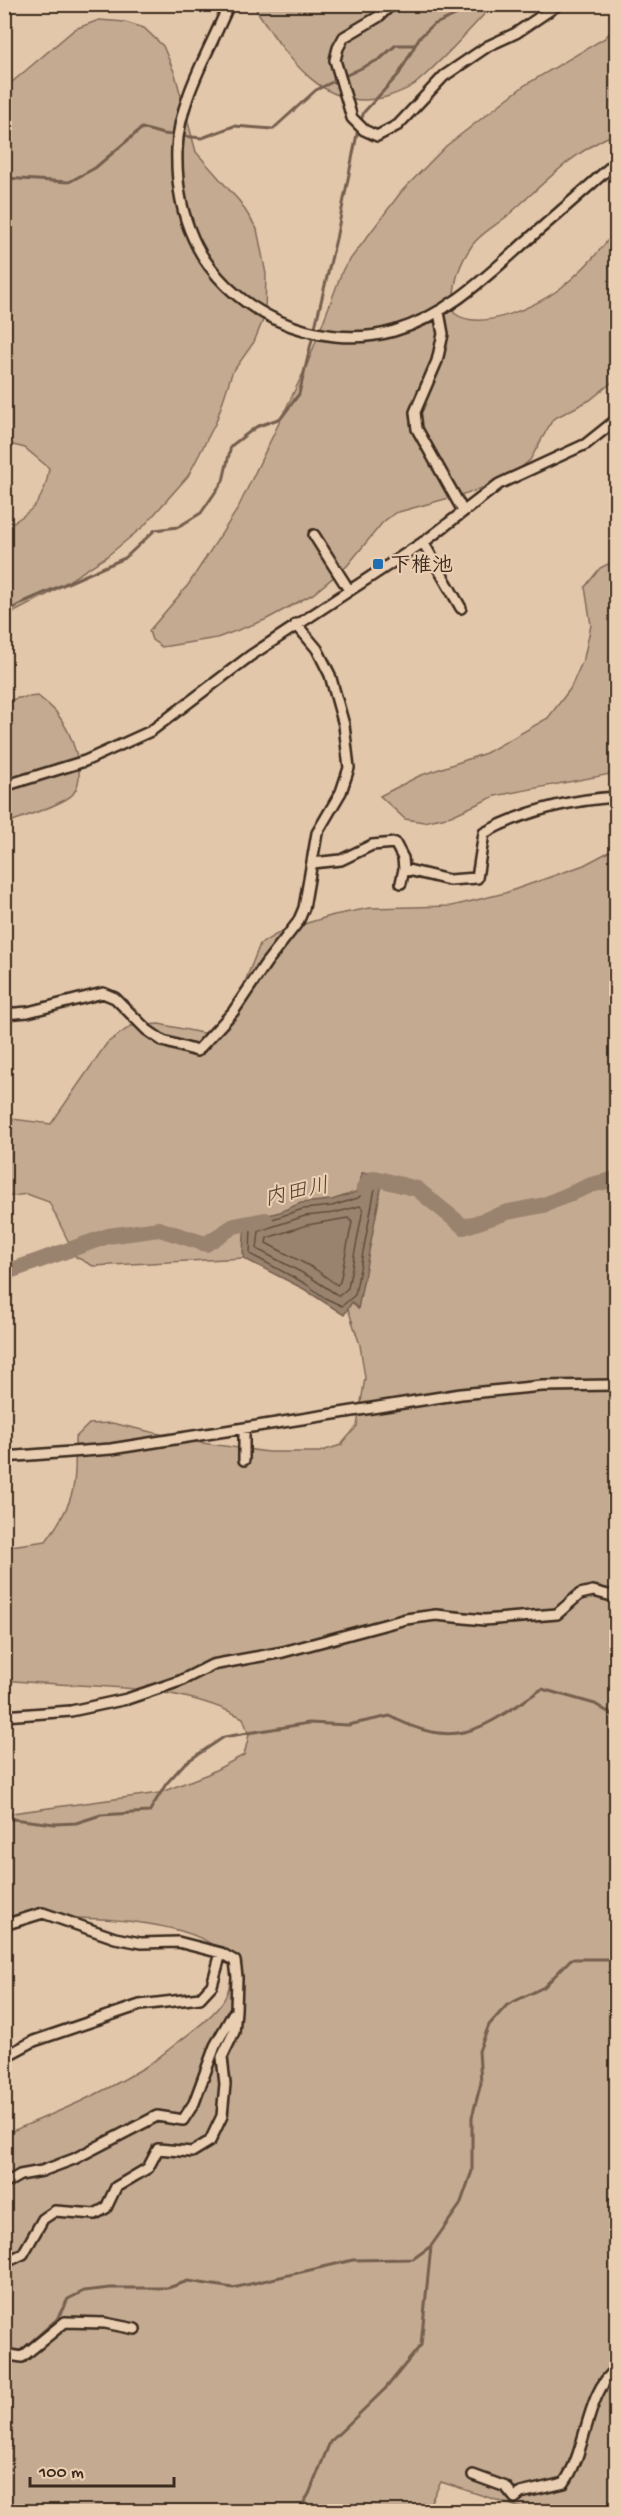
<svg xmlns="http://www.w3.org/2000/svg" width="621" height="2516" viewBox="0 0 621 2516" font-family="'Gochi Hand','Klee One',sans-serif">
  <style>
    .green { fill: #c4aa91; stroke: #806a58; stroke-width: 1.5 }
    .water { fill: #9a836e; stroke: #745f4e; stroke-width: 1.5 }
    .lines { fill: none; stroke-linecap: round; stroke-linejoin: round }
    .shore { stroke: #614e3e; stroke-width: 1.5 }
    .stream { stroke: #745f4e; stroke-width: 3 }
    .river { stroke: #9a836e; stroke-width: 16 }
    .minor-casing { stroke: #3b2a1e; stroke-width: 14 }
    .minor { stroke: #eaceb1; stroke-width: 9 }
    .poi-dot { fill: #1f6fb2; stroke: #eaceb1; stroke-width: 2 }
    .labels { text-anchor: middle; stroke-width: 4.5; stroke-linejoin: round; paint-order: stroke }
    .poi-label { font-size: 21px; font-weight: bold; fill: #3b2a1e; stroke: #eaceb1; text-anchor: start }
    .water-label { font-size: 22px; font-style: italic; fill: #534032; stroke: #eaceb1 }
  </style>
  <rect width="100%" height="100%" fill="#e3c7ab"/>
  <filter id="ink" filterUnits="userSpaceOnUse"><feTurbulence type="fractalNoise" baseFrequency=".0167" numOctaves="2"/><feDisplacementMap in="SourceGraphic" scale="12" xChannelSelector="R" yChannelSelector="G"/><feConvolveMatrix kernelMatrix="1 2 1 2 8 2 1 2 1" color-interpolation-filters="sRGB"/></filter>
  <g filter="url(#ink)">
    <path class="green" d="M253 5H493C468 31 443 61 415 84 407 90 395 94 386 97 321 115 283 50 253 5Z
      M99 20 125 22 144 28 163 46 175 74 196 152 240 202 257 229 266 274 265 315 254 342 232 373 216 422 188 476 144 526 106 557 50 593 5 617V527C33 512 45 500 49 468L25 448 5 443V88L75 29Z
      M616 26V133C569 154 544 184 506 217 495 226 478 235 471 247 457 267 452 289 454 313 480 333 538 306 562 287 582 271 602 249 616 229V379L590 400 553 419 530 460 509 478 474 491 395 513 383 522 347 566 313 594 265 620 217 638 162 647 152 640 149 631 188 585 237 510 307 365 343 269 401 192 446 146 525 85 605 38Z
      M616 560V773L495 796 451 816 424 822 405 819 380 796 419 776 486 753 548 718 570 689 584 658 591 625 585 587 600 568Z
      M38 696C44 701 51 706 56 712 70 730 89 773 73 794 65 804 19 818 5 824L4 702 18 698Z
      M616 848V2511H530L441 2482 426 2511H5V2134C50 2115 98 2096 140 2070 155 2062 167 2050 181 2040 194 2030 211 2018 221 2004 228 1995 232 1980 231 1970 220 1911 52 1917 5 1918V1814L159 1793 208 1774 244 1755 249 1735 243 1718C172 1680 83 1689 5 1680L4 1547 46 1541C76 1501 76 1486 75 1438L89 1424 112 1423 195 1442 268 1452H319L341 1445 357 1426 365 1378 360 1345 348 1309 333 1287 245 1258 93 1266 76 1257 49 1202 27 1194 5 1197V1118L51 1124 107 1043 131 1026 159 1024 202 1033 219 1031 237 1002 260 944 284 930 334 915 370 908 452 906 505 893 584 865Z"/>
    <path class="water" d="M362 1173H384L358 1309 352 1302 344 1315 304 1289 245 1259 243 1252 245 1221 280 1212 301 1203 332 1200 356 1192Z"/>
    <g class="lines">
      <path class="shore" d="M373 1179 376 1183 355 1295 342 1306 325 1298 306 1284 250 1254 251 1226 303 1209 332 1206 358 1198 362 1194 367 1180Z
        M360 1206 363 1209 348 1288 339 1296 310 1277 257 1249 259 1231 305 1216 334 1213Z
        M348 1218 352 1222 340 1282 337 1285 315 1269 266 1243 267 1238 307 1225Z"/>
      <path class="stream" d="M360 123 364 112 399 74 419 38 433 25 480 4
        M4 178 69 182 95 168 142 128 163 134 202 138 234 126 273 129 316 90 380 59 396 45H414
        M4 613 26 601 125 558 155 530 178 527 201 513 223 481 231 446 256 427 281 418 299 394 336 239 358 129
        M4 1818 55 1824 76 1823 101 1815 149 1812 166 1784 185 1763 224 1737 309 1723 348 1725 390 1716C459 1753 485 1726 542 1689L595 1704 616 1717
        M4 2366 57 2319 68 2299 84 2291 110 2288H168L188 2281 233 2288 353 2260 413 2259 431 2246 460 2205 472 2171V2117L481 2083 479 2051 489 2025 507 2005 544 1987 571 1959H607L616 1954
        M298 2512 309 2494 330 2442 386 2388 421 2345 431 2246"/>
      <path class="river" d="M364 1188 375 1178 417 1189 464 1227 508 1212 544 1205 591 1185 616 1179
        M4 1273 108 1236 159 1229 206 1244 234 1226 265 1220"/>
      <defs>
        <path id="minor" d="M229 4C210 50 179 99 177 149 176 180 180 209 193 238 225 311 318 353 394 331 446 316 485 278 524 243 555 216 586 189 616 162
          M392 4 378 17 344 37 338 48 335 60 352 118 364 130 377 136 398 125 444 76 488 46 516 33 559 4
          M439 312 443 334 437 361 415 412 417 429 463 511
          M314 535 349 590
          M423 542 461 608
          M4 786 85 761 151 731 250 656 428 539 499 484 586 444 616 420
          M312 863 341 860 372 845 395 843 403 858 404 869 449 880 477 878 484 833C524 811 572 800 616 797
          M401 883 404 869
          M4 1014 28 1012 103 993 115 998 147 1030 163 1041 197 1051 233 1012 266 963 298 922 304 908 317 833 341 792 349 768 344 725 330 675 317 649 296 624
          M4 1457 111 1449 461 1394 542 1386 616 1385
          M244 1460V1429
          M4 1716 71 1711 127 1699 180 1681 212 1665 283 1652 406 1619 436 1615 484 1620 557 1614 580 1594 593 1591 616 1597
          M4 1925 43 1913 115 1938 141 1943 178 1942 221 1953 235 1961 237 1977 236 2010 234 2032 222 2057 225 2084 222 2116 210 2141 192 2152 158 2149 148 2168 116 2187 106 2208 95 2214 55 2211 43 2219 23 2254 4 2263
          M4 2057 34 2041 140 2005 200 1998 212 1985 221 1953
          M4 2184 20 2175 42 2171 74 2159 157 2116 183 2120 194 2103 215 2046 233 2014
          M4 2354 22 2357 65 2322 105 2323 135 2329
          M473 2475 506 2487 515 2498 521 2493 564 2483C587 2452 586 2391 616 2370"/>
      </defs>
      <use href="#minor" class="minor-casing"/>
      <use href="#minor" class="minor"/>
    </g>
  </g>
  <rect class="poi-dot" x="372" y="558" width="12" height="12" rx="3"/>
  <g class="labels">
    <g class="poi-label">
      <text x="390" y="571">下椎池</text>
    </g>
    <g class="water-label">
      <text transform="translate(296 1190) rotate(-12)" y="8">内田川</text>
    </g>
  </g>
  <rect width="621" height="2516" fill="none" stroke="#eaceb1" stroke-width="24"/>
  <rect x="12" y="12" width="597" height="2492" fill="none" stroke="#3b2a1e" stroke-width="2" filter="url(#ink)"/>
  <path d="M30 2477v9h144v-9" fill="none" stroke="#3b2a1e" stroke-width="3"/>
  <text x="39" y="2477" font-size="18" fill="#3b2a1e" stroke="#eaceb1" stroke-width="4.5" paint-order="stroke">100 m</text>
</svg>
